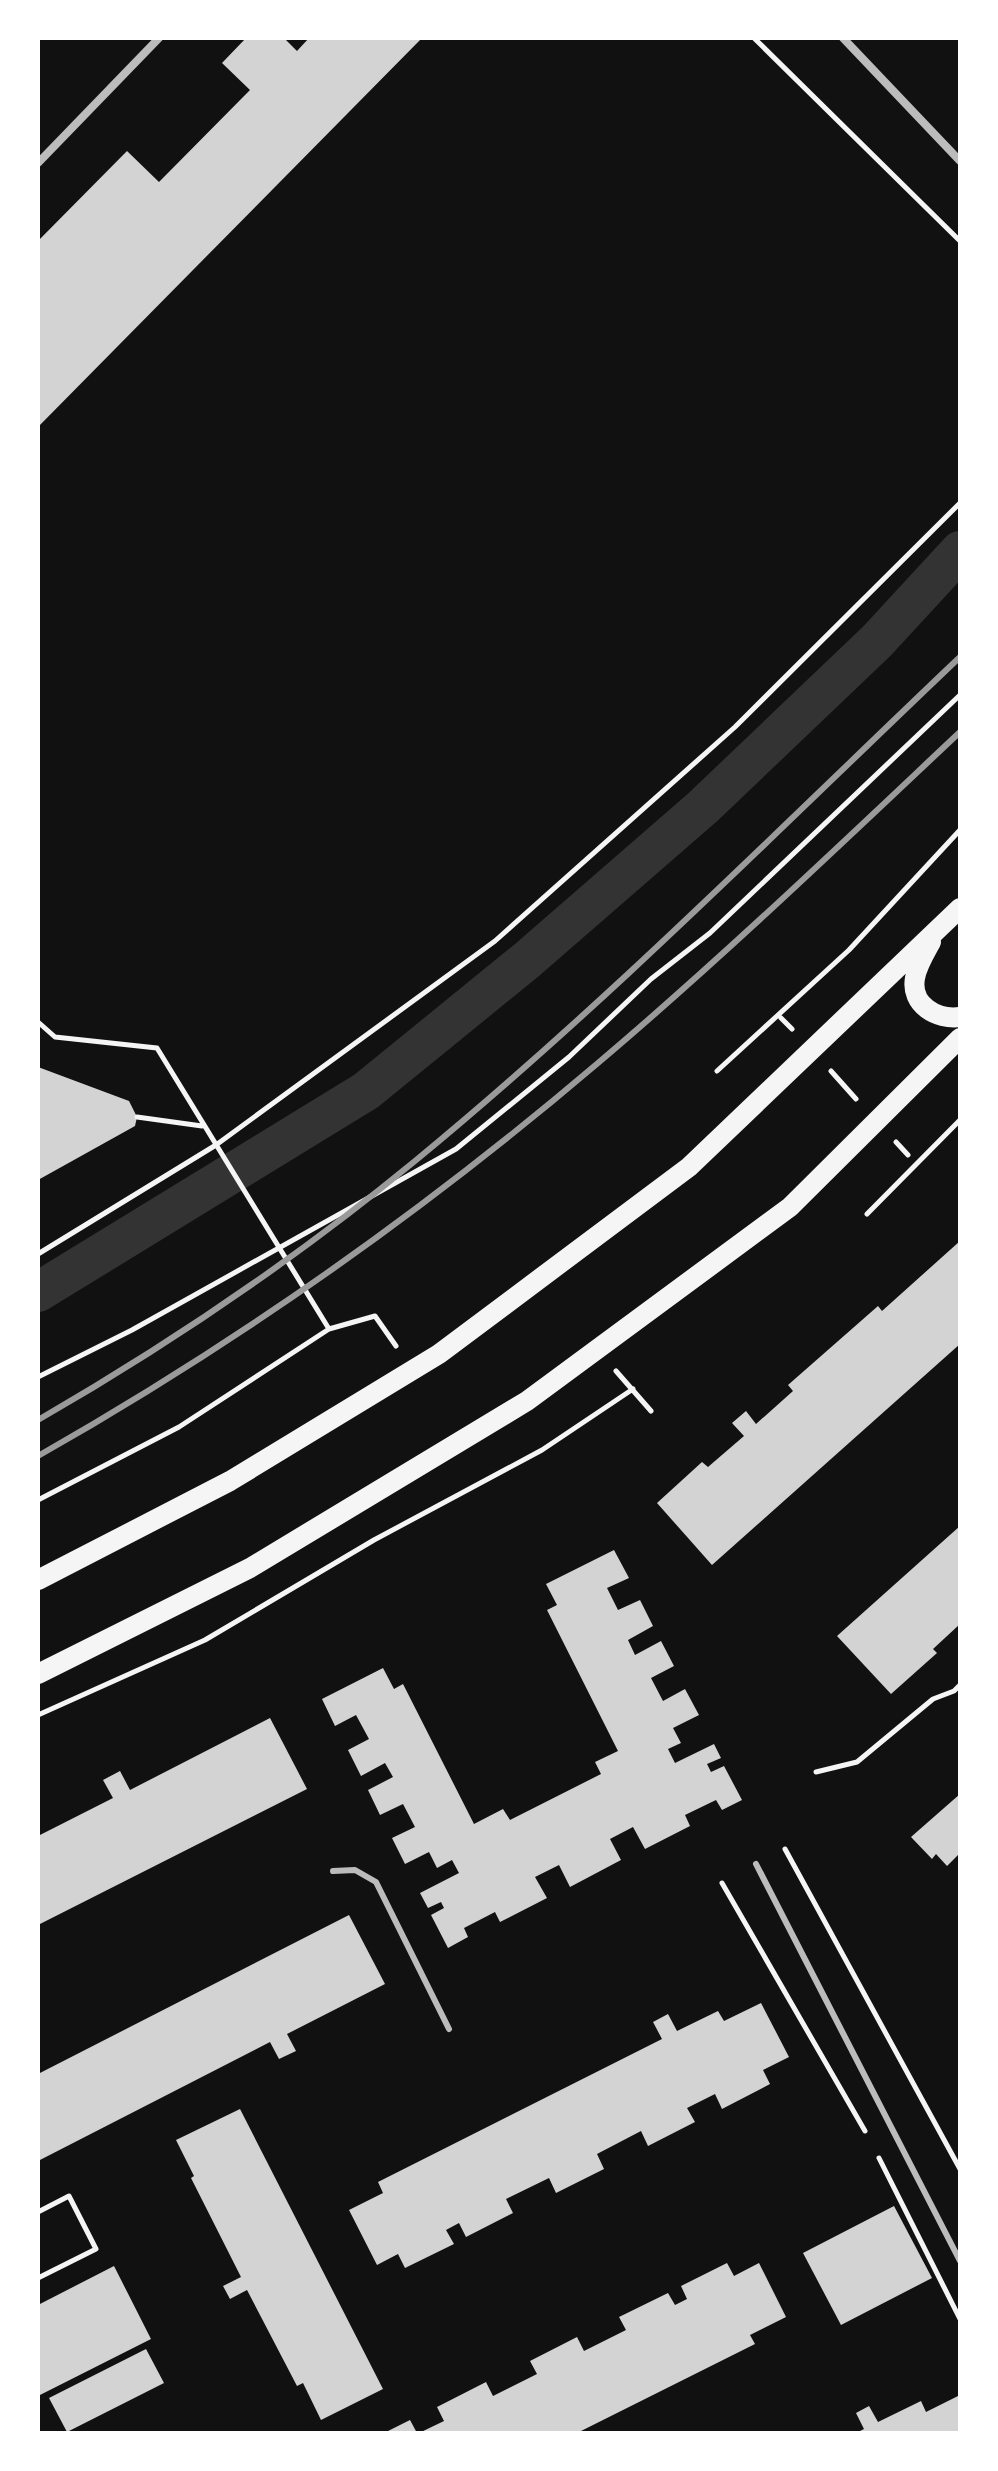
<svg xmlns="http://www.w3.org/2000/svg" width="998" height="2471" viewBox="0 0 998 2471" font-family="'Roboto Serif',serif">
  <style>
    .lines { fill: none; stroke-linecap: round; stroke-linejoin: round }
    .canal { stroke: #333; stroke-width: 40 }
    .building { fill: #d3d3d3 }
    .path { stroke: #f5f5f5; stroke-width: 5 }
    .service { stroke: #bcbcbc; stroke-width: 6 }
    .minor { stroke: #bcbcbc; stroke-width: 8 }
    .primary { stroke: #f5f5f5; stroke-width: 20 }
    .rail { stroke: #9a9a9a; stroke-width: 6 }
  </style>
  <rect width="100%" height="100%" fill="#111"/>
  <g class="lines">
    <path class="canal" d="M38 1292 366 1091 527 960 703 807 877 641 960 551"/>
  </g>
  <path class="building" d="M246 38H284L297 51 309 38H422L38 427V241L127 151 159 182 250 90 222 63Z
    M38 1067 129 1101 137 1117 135 1126 38 1180Z
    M960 1241V1344L712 1565 657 1503 702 1462 708 1467 744 1436 732 1423 746 1411 756 1424 793 1391 788 1385 878 1306 882 1311Z
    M960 1526V1624L933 1649 937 1653 891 1694 837 1636Z
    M614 1550 629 1578 607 1588 618 1610 640 1600 653 1626 628 1640 635 1655 661 1641 674 1666 651 1678 663 1701 685 1689 699 1715 673 1728 681 1743 668 1749 675 1763 714 1744 721 1758 707 1764 711 1772 724 1766 742 1800 722 1810 716 1800 685 1815 690 1826 645 1849 633 1827 610 1839 621 1860 570 1887 559 1865 535 1877 547 1898 500 1922 495 1912 464 1928 468 1937 448 1948 431 1915 444 1908 441 1902 428 1908 420 1893 459 1873 452 1860 437 1868 429 1852 405 1864 392 1838 415 1827 403 1804 380 1815 368 1790 393 1777 385 1763 361 1776 348 1750 369 1739 356 1715 335 1726 322 1699 383 1668 394 1689 403 1684 474 1824 503 1809 510 1820 601 1774 595 1762 618 1751 547 1610 557 1605 546 1584Z
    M270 1718 307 1789 38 1925V1836L113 1798 103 1780 120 1771 130 1790Z
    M960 1794V1858L958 1855 947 1866 936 1854 932 1859 911 1837Z
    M349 1915 385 1984 287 2034 296 2051 279 2059 270 2042 38 2161V2074Z
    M761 2003 789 2057 763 2070 770 2084 722 2109 715 2094 687 2108 695 2122 648 2146 641 2131 597 2154 604 2169 556 2193 549 2178 506 2199 513 2213 466 2237 459 2223 446 2230 454 2244 405 2268 398 2254 377 2265 349 2210 383 2193 378 2182 662 2039 653 2022 668 2014 677 2031 718 2011 724 2021Z
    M240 2109 383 2389 321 2420 303 2383 297 2386 247 2290 230 2299 223 2286 241 2277 191 2178 194 2176 176 2140Z
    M894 2206 932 2278 841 2325 803 2253Z
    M727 2263 734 2276 759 2263 786 2317 750 2335 755 2344 577 2433H419L444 2421 437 2407 486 2382 493 2396 537 2374 530 2361 577 2337 584 2351 626 2330 619 2317 668 2293 675 2305 687 2299 681 2286Z
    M114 2266 151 2339 38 2396V2305Z
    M146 2349 164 2383 67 2432 49 2398Z
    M960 2395V2433H856L864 2429 856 2413 869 2406 878 2422 921 2401 926 2412Z
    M410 2420 417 2433H384Z"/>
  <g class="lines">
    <path class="path" d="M754 38 960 241
      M781 1018 792 1029
      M38 1022 55 1037 157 1048 329 1329 375 1316 396 1346
      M717 1071 849 950 960 830
      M831 1071 856 1099
      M137 1117 202 1126
      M896 1142 908 1155
      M867 1214 960 1120
      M38 1254 216 1145 495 941 735 727 960 503
      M616 1371 651 1411
      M38 1377 132 1330 456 1149 569 1057 651 979 710 933 960 695
      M38 1500 179 1427 329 1329
      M38 1715 205 1640 374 1540 542 1450 633 1389
      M816 1772 857 1762 933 1699 954 1691 960 1685
      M785 1849 960 2169
      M722 1883 865 2131
      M879 2158 960 2319
      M38 2212 69 2196 96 2249 38 2278"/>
    <path class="service" d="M756 1864 960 2261
      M333 1871 355 1870 376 1882 449 2029"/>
    <path class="minor" d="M843 38 960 161
      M38 163 159 38"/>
    <path class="primary" d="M931 942C925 953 917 966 915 978 910 1005 937 1020 960 1017
      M38 1580 230 1481 439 1354 689 1167 960 908
      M38 1674 250 1568 527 1401 790 1207 960 1038"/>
    <path class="rail" d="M38 1420C170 1344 298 1257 415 1161 606 1004 781 827 960 657
      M38 1456C237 1343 423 1212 598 1063 722 958 841 844 960 732"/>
  </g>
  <rect width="998" height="2471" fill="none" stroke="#ffffff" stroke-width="80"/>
</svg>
